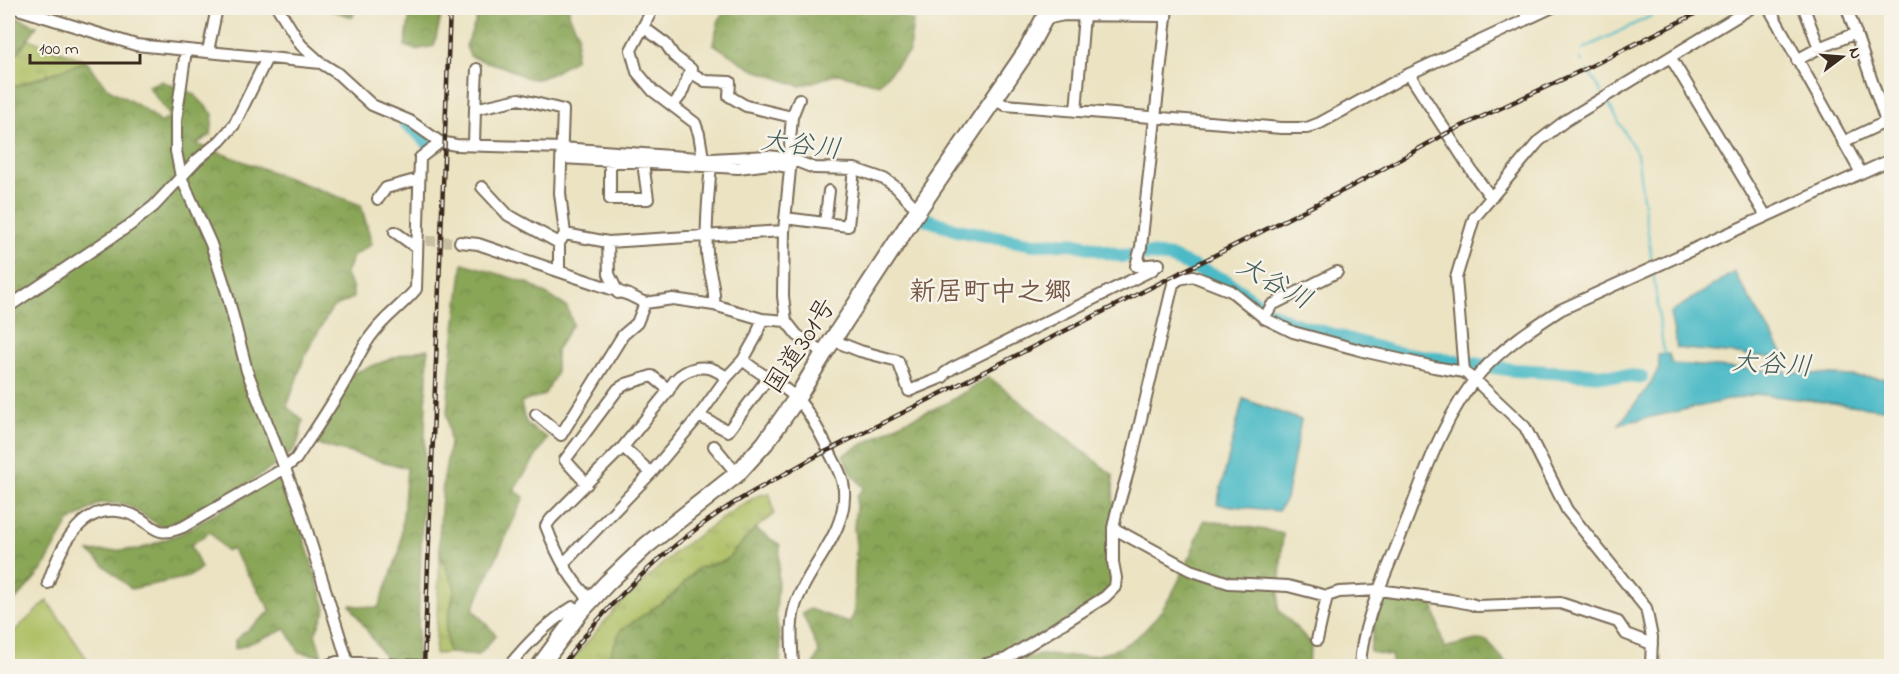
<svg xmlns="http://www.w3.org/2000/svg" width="1899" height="674" viewBox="0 0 1899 674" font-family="'Indie Flower','Klee One',sans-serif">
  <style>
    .grass { fill: url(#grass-tufts); stroke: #747440; stroke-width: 1.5 }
    .forest { fill: url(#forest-crowns); stroke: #62683a; stroke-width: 1.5 }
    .pitch { fill: #acbe61; stroke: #747440; stroke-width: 1.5 }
    .water { fill: #4cbac6; stroke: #447272; stroke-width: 1.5 }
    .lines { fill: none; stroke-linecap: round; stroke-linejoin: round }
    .stream { stroke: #4cbac6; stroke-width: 2 }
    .river { stroke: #4cbac6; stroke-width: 14 }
    .minor-tunnel { stroke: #c8bea1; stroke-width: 10; stroke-dasharray: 10 5; stroke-linecap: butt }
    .minor-casing { stroke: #796b57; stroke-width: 14 }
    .highway-casing { stroke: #796b57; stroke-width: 20 }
    .minor { stroke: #fff; stroke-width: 10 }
    .highway { stroke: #fff; stroke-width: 16 }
    .rail-casing { stroke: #3b2a1e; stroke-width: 4.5 }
    .rail { stroke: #f7f3e8; stroke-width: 2; stroke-dasharray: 7; stroke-linecap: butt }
    .labels { text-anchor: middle; stroke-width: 5; stroke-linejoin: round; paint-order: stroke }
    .street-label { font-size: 26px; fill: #3b2a1e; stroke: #f7f3e8 }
    .water-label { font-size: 27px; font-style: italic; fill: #415c59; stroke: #f7f3e8 }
    .neighbourhood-label { font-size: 27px; font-weight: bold; fill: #755846; stroke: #f7f3e8 }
  </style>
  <defs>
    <pattern id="grass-tufts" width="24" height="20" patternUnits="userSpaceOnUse" patternTransform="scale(1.5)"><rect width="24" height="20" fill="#acbe61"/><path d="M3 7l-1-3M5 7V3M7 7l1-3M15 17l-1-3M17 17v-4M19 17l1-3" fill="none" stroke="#8d9b4f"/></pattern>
    <pattern id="forest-crowns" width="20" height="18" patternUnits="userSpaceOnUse" patternTransform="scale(1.5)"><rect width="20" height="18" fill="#89a557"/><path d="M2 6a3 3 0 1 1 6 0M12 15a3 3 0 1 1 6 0" fill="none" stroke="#718747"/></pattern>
  </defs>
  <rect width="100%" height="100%" fill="#f7f3e8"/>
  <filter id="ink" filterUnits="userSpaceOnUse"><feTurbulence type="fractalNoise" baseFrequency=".0167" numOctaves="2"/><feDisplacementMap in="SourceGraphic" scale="12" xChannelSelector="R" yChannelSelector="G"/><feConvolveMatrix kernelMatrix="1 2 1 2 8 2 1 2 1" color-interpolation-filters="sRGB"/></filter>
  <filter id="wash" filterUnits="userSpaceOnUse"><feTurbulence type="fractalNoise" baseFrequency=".008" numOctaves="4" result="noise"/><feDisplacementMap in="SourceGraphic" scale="24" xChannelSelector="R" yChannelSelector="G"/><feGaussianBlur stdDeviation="1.35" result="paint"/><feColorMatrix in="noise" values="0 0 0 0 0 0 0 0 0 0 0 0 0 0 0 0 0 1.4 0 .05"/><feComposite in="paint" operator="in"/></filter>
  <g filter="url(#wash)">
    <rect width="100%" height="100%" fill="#ebe3c2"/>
    <path class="grass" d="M28 39 86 61 8 89V56L21 49Z
      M770 494 774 514 755 529 725 561 697 569 672 596 621 630 605 666H567L618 606 676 551 738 507 759 495Z
      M440 555 455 587 446 628 448 653 435 654Z"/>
    <path class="forest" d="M323 8H355L353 17Z
      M411 8H443L434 46 415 50 405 46Z
      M481 8H569V14L578 33 575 59C566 66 544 80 533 79 522 78 515 71 506 68 495 63 482 62 470 56L466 46Z
      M727 8H891L890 11 913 21 909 52 879 84 838 74 800 86 752 69 713 44 719 20Z
      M8 13 37 26 18 53 8 58Z
      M86 61 107 88 143 108 161 123 170 116 148 86 161 81 194 94 213 114 211 135 196 144 361 205 372 244 354 255 345 275 353 288V298L332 308 305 355 287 407 303 420C301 429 300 440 295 448 286 465 184 520 162 527L126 504 100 503 69 522 42 570 8 609V89Z
      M463 263 528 283 567 307 573 324 556 350V374L544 395 521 402C525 427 527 426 548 438L514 490 524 497 473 609 496 635 479 655 448 653 446 628 455 587 440 555 439 538 443 482 450 444 447 413 451 361Z
      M428 349 417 662 390 665 350 605 378 608 400 550 407 468 309 442 353 373 404 354Z
      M989 377 1113 475 1115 587 1077 616 983 666H813L819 652 802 613 810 609 849 623 854 614 856 545 854 528 857 496 864 488 853 475 843 455 903 422 947 403Z
      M280 476 285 477 326 609 315 634 322 656 299 652 286 629 235 649V640L271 611 232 549 226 551 210 532 191 545 201 568 189 577 131 589 89 552 140 549 182 533Z
      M1204 520 1283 533 1278 609 1312 644 1307 666H988C1006 662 1024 656 1042 655 1058 655 1074 658 1089 656 1158 649 1182 576 1204 520Z
      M755 529 780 545 776 614 781 648 780 666H604L621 630 672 596 698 568 725 561Z
      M1379 590 1433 603 1444 648 1476 640 1487 641 1509 666H1391L1392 656 1370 652Z"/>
    <path class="pitch" d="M47 601 92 666H8V637Z"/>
    <path class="water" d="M1734 272 1786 359 1677 348 1670 313Z
      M1669 354 1672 364 1891 379V410L1756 394 1619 424 1647 389 1659 368 1658 355Z
      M1243 399 1301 420 1286 499 1278 511 1217 504Z"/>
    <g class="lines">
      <path class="stream" d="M1583 49 1651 16
        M1580 58 1582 61
        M1588 70 1602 93
        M1607 101 1637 154 1652 263
        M1653 271 1664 355"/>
      <path class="river" d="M406 124 416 131 427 142
        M926 219 957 230 1034 244 1073 243 1122 256 1150 254 1170 257 1226 281 1267 311 1291 323 1392 352 1514 370 1641 377"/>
    </g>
  </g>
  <g filter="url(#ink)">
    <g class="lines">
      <path class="minor-tunnel" d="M426 241 460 242"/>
      <defs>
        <path id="minor" d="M15 8 136 45 321 63
          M278 8 301 45 321 63 337 73 372 105 410 121 440 142 456 145 562 148 711 159 768 156 791 159 814 168 855 169 884 179 896 187 911 203 919 208
          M650 8 652 10 631 50 637 72 653 91 695 123 699 134 703 158
          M1523 8 1528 19
          M1769 8 1861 173
          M1804 8 1819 48
          M1847 8 1886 122
          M1045 19 1064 15 1165 16
          M643 27 666 44 674 56 691 69 681 95 673 105
          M186 50 176 120V151L181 177 211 244 227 293 247 371 299 505 348 663
          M208 51 217 8
          M1671 58 1766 216
          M1797 60 1819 48 1856 33
          M690 72 705 81 730 82 729 96 746 106 792 117
          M1409 74 1473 173 1490 196
          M799 99 792 117 790 140 791 159 784 231 783 296 786 321 797 335 824 353
          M993 100 1005 105 1281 128H1307L1320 123 1409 74 1551 8
          M475 109 477 69
          M1076 111 1084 15
          M1843 142 1892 119
          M474 144 475 109 519 99 563 110 560 193 565 234 559 243V271
          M562 158 738 168 770 164 789 167
          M610 161V199H648L643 163
          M711 162C709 193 705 223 707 253 708 271 716 287 714 305
          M482 187 508 215 559 243
          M378 199 386 188 419 179
          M785 218 848 226 853 178
          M825 223 829 191
          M395 232 417 248
          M565 234 608 242 784 231
          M460 242 478 244 629 295 645 303 673 299 714 305 762 319 786 321
          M608 242 609 274 618 293
          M1159 264 1136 266 1141 247 1167 8
          M8 307 130 225 154 206 197 160 220 141 234 125 267 58
          M1264 318 1272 305 1337 272
          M832 340 860 351 898 361 909 391 943 377 945 373 953 368 1152 270 1159 264
          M743 360C758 374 779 382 795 397 807 407 820 433 827 447 833 460 843 475 844 490 847 533 810 564 796 603 789 622 792 646 793 666
          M1464 372 1456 278 1474 218 1539 141 1565 121 1751 8
          M536 414 561 435 623 335 637 323 645 303
          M699 416 728 431 768 378
          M714 446 737 474
          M623 447 651 473
          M587 484 565 460 618 389 626 384 652 376 669 390
          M1113 528 1190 570 1229 583 1288 586 1327 596 1339 592 1379 590 1451 600 1471 604 1477 606 1560 603 1618 622 1626 634 1652 644
          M563 564 651 473 699 416 727 377 743 360 756 337 762 319
          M48 583C61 545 84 496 133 515 156 525 154 539 183 527L285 468 296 459C314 431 335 402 350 372 358 358 363 345 374 332 386 316 403 305 416 289L420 158 440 142
          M591 600C570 581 556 553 546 526L551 519 623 447 669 390C675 375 692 365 709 368 715 369 721 374 727 377
          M1317 640 1327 596
          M325 666 337 662 424 666
          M509 666C528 643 547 623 573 607L580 612
          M978 666 1006 659 1105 597 1115 587 1116 578 1113 562V528L1116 514 1130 465 1173 284 1179 279 1193 276 1231 291 1264 318 1293 332 1367 352 1434 367 1464 372 1475 380 1525 427 1567 510 1646 608 1652 637 1651 666
          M1360 666C1362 623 1383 581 1399 540 1422 483 1440 420 1481 372 1503 347 1532 328 1560 310L1892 159"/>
        <path id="highway" d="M540 666 580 612 607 583 647 545 737 474 765 443 797 398 824 353 918 210 1026 52 1050 8"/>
      </defs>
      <use href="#minor" class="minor-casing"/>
      <use href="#highway" class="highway-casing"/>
      <use href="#minor" class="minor"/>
      <use href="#highway" class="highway"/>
      <defs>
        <path id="rail" d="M424 666 450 8
          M562 666C604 606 662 551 723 510 751 492 782 476 811 459L1354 185 1447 133 1589 67 1707 8"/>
      </defs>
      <use href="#rail" class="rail-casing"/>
      <use href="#rail" class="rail"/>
    </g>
  </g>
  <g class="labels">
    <g class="street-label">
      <text transform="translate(799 345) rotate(-57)" y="9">国道301号</text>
    </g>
    <g class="water-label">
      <text transform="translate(801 144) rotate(7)" y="9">大谷川</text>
      <text transform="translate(1275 282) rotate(29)" y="9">大谷川</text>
      <text transform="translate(1772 363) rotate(4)" y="9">大谷川</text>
    </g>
    <g class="neighbourhood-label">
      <text x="990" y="300">新居町中之郷</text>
    </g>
  </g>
  <rect width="1899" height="674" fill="none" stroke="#f7f3e8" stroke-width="30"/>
  <g transform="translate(1842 57) rotate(74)" stroke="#f7f3e8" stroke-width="4.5" paint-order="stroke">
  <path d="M0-4.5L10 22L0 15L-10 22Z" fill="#3b2a1e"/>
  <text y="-9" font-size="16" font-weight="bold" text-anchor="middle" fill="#3b2a1e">N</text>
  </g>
  <path d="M30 54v9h110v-9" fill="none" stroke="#3b2a1e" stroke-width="3"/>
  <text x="39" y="54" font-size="18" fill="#3b2a1e" stroke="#f7f3e8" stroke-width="4.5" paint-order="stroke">100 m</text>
</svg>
